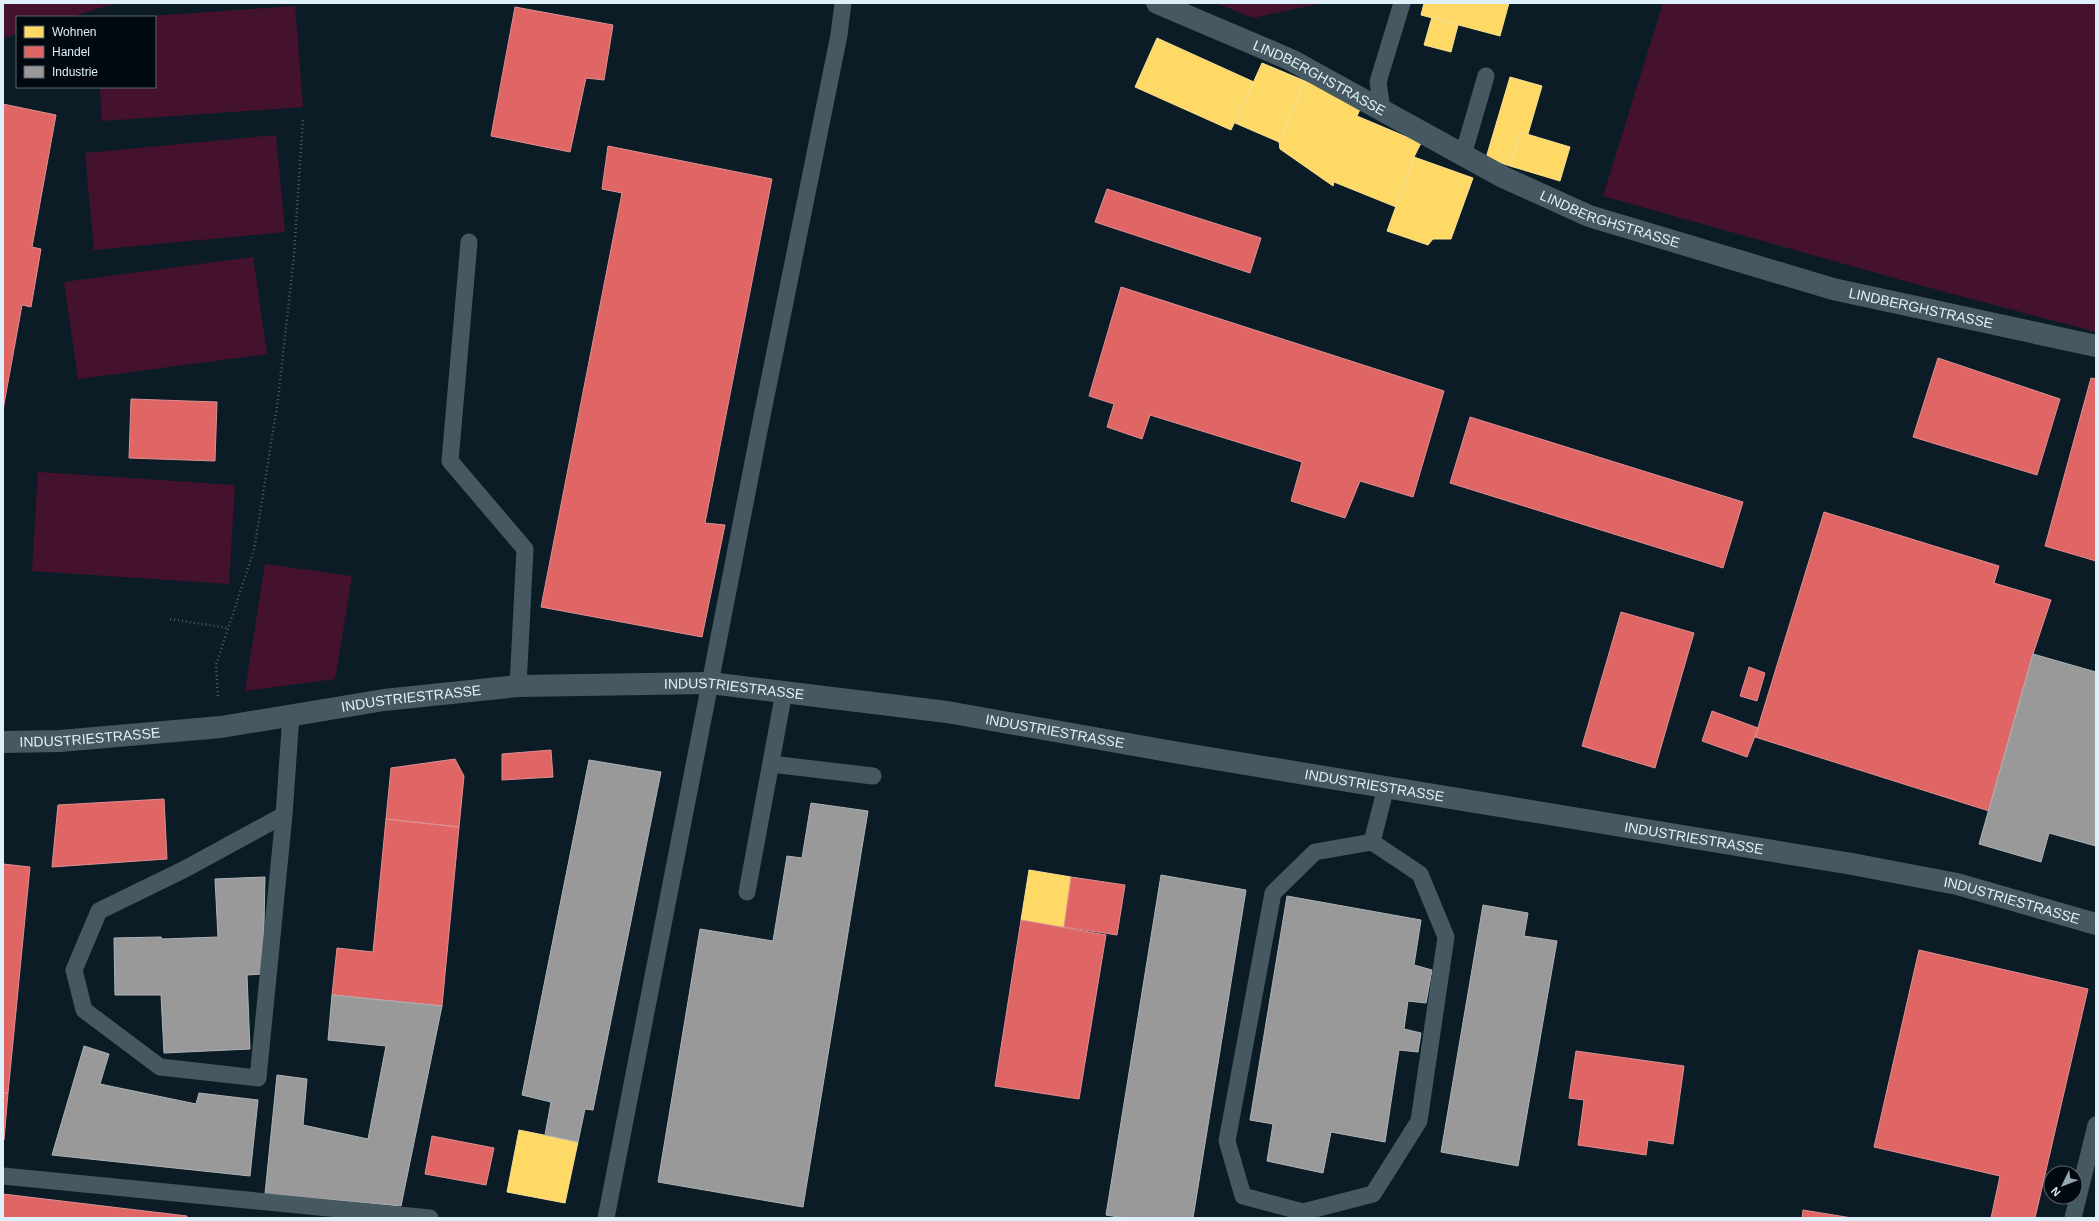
<svg xmlns="http://www.w3.org/2000/svg" width="2099" height="1221" viewBox="0 0 2099 1221" font-family="Arial,sans-serif">
  <style>
    .green { fill: #45122e }
    .homes { fill: #ffd966; stroke: #f5e092 }
    .shops { fill: #e06666; stroke: #df8f92 }
    .industry { fill: #999; stroke: #aeb3b6 }
    .lines { fill: none; stroke-linecap: round; stroke-linejoin: round }
    .path { stroke: #4d5d65; stroke-width: 2.5; stroke-dasharray: 1 3; stroke-linecap: butt }
    .service { stroke: #465862; stroke-width: 17 }
    .minor { stroke: #465862; stroke-width: 22 }
    .labels { text-anchor: middle; stroke-width: 4; stroke-linejoin: round; paint-order: stroke }
    .street-label { font-size: 14px; fill: #def0fa; stroke: #01080f }
  </style>
  <rect width="100%" height="100%" fill="#0c1c26"/>
  <path class="green" d="M3 3H125L106 6 71 17H17V34L3 38Z
    M1216 3H1323L1253 18Z
    M1663 3H2096V332L1919 285 1603 196Z
    M295 6 303 107 102 121 100 87H155V17H135Z
    M276 135 285 232 94 250 85 153Z
    M253 257 267 354 78 379 64 282Z
    M38 472 235 485 229 584 32 571Z
    M265 564 352 576 335 679 245 691Z"/>
  <path class="homes" d="M1424 3H1509L1500 36 1421 15Z
    M1432 17 1458 25 1451 52 1424 45Z
    M1157 38 1254 82 1231 130 1135 87Z
    M1262 63 1305 81 1279 142 1235 123Z
    M1510 77 1542 86 1528 134 1520 132 1510 166 1486 158Z
    M1305 81 1362 105 1357 116 1421 143 1414 157 1396 207 1334 182 1333 186 1280 149 1279 142Z
    M1520 132 1570 147 1560 181 1510 166Z
    M1414 157 1473 178 1451 239H1433L1428 245 1387 231Z
    M1029 870 1071 877 1064 927 1021 920Z
    M519 1130 578 1142 565 1203 507 1192Z"/>
  <path class="shops" d="M515 7 613 25 604 80 586 78 570 152 491 136Z
    M3 104 56 115 32 247 41 249 31 307 22 305 3 410Z
    M608 146 772 179 705 523 725 525 702 637 541 607 622 193 602 189Z
    M1107 189 1261 238 1250 273 1095 222Z
    M1121 287 1444 391 1413 497 1360 481 1345 518 1291 501 1302 462 1150 415 1142 439 1107 427 1114 404 1089 396Z
    M1938 358 2060 399 2037 475 1913 437Z
    M2091 378 2096 379V561L2045 546Z
    M131 399 217 402 215 461 129 458Z
    M1470 417 1743 502 1723 568 1450 483Z
    M1824 512 1999 566 1994 583 2051 600 2033 654 1989 811 1755 737Z
    M1621 612 1694 633 1655 768 1582 746Z
    M1749 667 1765 673 1757 701 1740 696Z
    M1712 711 1758 728 1747 757 1702 741Z
    M551 750 553 777 502 780V754Z
    M455 759 464 776 459 827 386 819 391 768Z
    M164 799 167 859 52 867 58 805Z
    M386 819 459 827 442 1006 332 995 337 948 373 952Z
    M3 864 30 867 8 1093H3Z
    M1071 877 1125 885 1117 935 1064 927Z
    M1021 920 1106 935 1079 1099 995 1086Z
    M1919 950 2088 989 2035 1218H1991L2000 1176 1874 1147Z
    M1576 1051 1684 1066 1673 1144 1648 1140 1646 1155 1578 1145 1584 1100 1569 1098Z
    M3 1093H8L4 1140H3Z
    M432 1136 494 1148 486 1185 425 1174Z
    M3 1194 187 1216V1218H3Z
    M1803 1210 1852 1218H1802Z"/>
  <path class="industry" d="M2033 654 2096 672V846L2049 833 2041 862 1979 844Z
    M589 760 661 772 593 1110 585 1109 578 1142 545 1135 551 1102 522 1095Z
    M811 803 868 811 803 1207 658 1182 700 929 773 941 787 856 802 858Z
    M1161 875 1246 890 1193 1218H1125L1106 1215Z
    M265 877 263 974 247 975 250 1049 164 1053 161 995H115L114 938 161 937 162 939 218 937 215 879Z
    M1287 896 1421 920 1414 965 1432 970 1426 1003 1408 1001 1404 1029 1421 1033 1418 1052 1399 1050 1385 1142 1331 1132 1323 1173 1267 1161 1273 1124 1250 1120Z
    M1483 905 1528 913 1524 936 1557 941 1518 1166 1441 1152Z
    M332 995 442 1006 401 1206 265 1194 277 1075 307 1079 303 1125 368 1139 386 1046 328 1040Z
    M84 1046 109 1054 100 1084 196 1104 199 1093 258 1100 250 1176 52 1155Z"/>
  <g class="lines">
    <path class="path" d="M170 619 228 628
      M218 696 216 665 254 550 278 400 294 255 303 118"/>
    <path class="service" d="M1382 110 1378 82 1402 3
      M1463 155 1486 76
      M469 242 450 461 525 549 518 686
      M771 764 873 776
      M284 815 185 869 99 911 74 970 84 1010 160 1067 258 1078 284 815 291 715
      M1372 842 1420 874 1446 937 1419 1121 1373 1194 1303 1212 1243 1196 1227 1141 1273 893 1315 852 1372 842 1386 787
      M747 892 784 692
      M3 1176 430 1218
      M606 1218 761 421 839 35 843 3
      M2073 1218 2096 1125"/>
    <g class="minor">
      <path id="s1" d="M1157 3 1291 60 1503 177 1589 216 1833 289 2096 346"/>
      <path id="s2" d="M3 742 60 741 221 727 384 700 518 686 710 683 947 712 1179 753 1852 864 1957 884 2096 924"/>
    </g>
  </g>
  <g class="labels">
    <g class="street-label">
      <text dy="5" stroke="none"><textPath href="#s1" startOffset="179">LINDBERGHSTRASSE</textPath></text>
      <text dy="5" stroke="none"><textPath href="#s1" startOffset="503">LINDBERGHSTRASSE</textPath></text>
      <text dy="5" stroke="none"><textPath href="#s1" startOffset="827">LINDBERGHSTRASSE</textPath></text>
      <text dy="5" stroke="none"><textPath href="#s2" startOffset="735">INDUSTRIESTRASSE</textPath></text>
      <text dy="5" stroke="none"><textPath href="#s2" startOffset="411">INDUSTRIESTRASSE</textPath></text>
      <text dy="5" stroke="none"><textPath href="#s2" startOffset="1059">INDUSTRIESTRASSE</textPath></text>
      <text dy="5" stroke="none"><textPath href="#s2" startOffset="87">INDUSTRIESTRASSE</textPath></text>
      <text dy="5" stroke="none"><textPath href="#s2" startOffset="1383">INDUSTRIESTRASSE</textPath></text>
      <text dy="5" stroke="none"><textPath href="#s2" startOffset="1707">INDUSTRIESTRASSE</textPath></text>
      <text dy="5" stroke="none"><textPath href="#s2" startOffset="2031">INDUSTRIESTRASSE</textPath></text>
    </g>
  </g>
  <rect width="2099" height="1221" fill="none" stroke="#def0fa" stroke-width="8"/>
  <rect x="16" y="16" width="140" height="72" fill="#01080f" stroke="#59656d"/>
  <rect x="24" y="26" width="20" height="12" fill="#ffd966" stroke="#59656d"/>
  <text x="52" y="36" font-size="12" fill="#def0fa">Wohnen</text>
  <rect x="24" y="46" width="20" height="12" fill="#e06666" stroke="#59656d"/>
  <text x="52" y="56" font-size="12" fill="#def0fa">Handel</text>
  <rect x="24" y="66" width="20" height="12" fill="#999999" stroke="#59656d"/>
  <text x="52" y="76" font-size="12" fill="#def0fa">Industrie</text>
  <g transform="translate(2063 1185) rotate(227)"><circle r="19" fill="#01080f" stroke="#59656d"/>
  <path d="M0-3L7 15L0 10L-7 15Z" fill="#94a6b0"/>
  <text y="-6" font-size="11" font-weight="bold" text-anchor="middle" fill="#def0fa">N</text>
  </g>
</svg>
